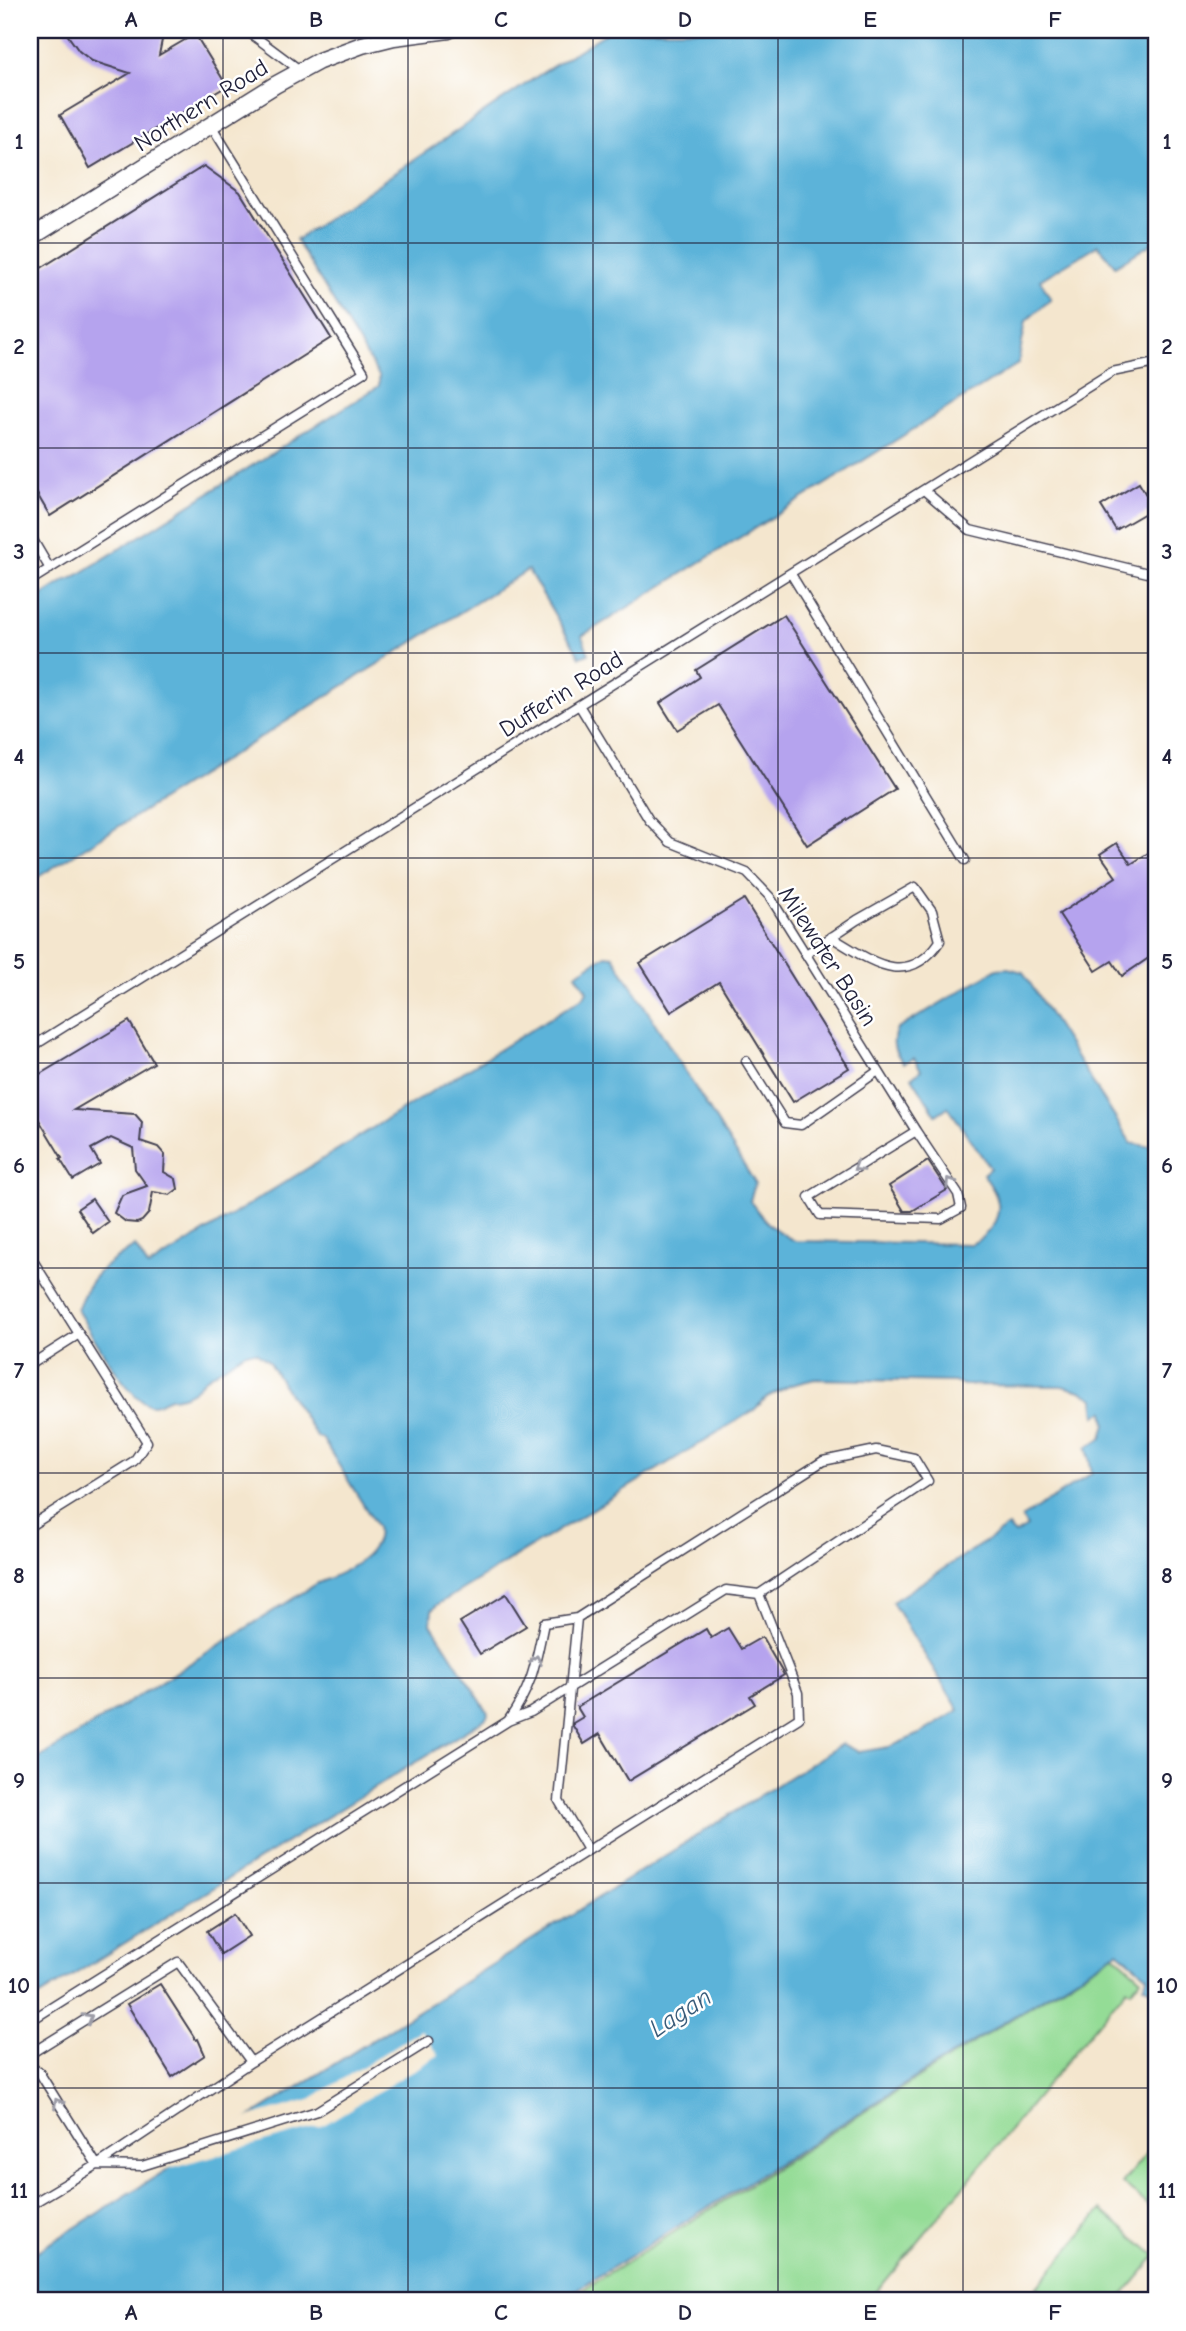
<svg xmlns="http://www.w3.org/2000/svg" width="1186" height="2331" viewBox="0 0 1186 2331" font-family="'Comic Neue',sans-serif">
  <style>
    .green { fill: #94dc96; stroke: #5b7f68; stroke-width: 2 }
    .water { fill: #5cb3d9; stroke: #3f6a8a; stroke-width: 2 }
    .pier { fill: #f4e6ce }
    .building { fill: #b5a3ee }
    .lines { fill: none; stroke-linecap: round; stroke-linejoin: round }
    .service-casing { stroke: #423f51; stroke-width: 11 }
    .minor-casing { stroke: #423f51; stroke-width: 19 }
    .service { stroke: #fff; stroke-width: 8 }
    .minor { stroke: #fff; stroke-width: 16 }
    .oneway { stroke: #9c9ca7 }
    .grid { fill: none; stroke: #22223b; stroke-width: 2; stroke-opacity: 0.55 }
    .labels { text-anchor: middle; stroke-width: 5; stroke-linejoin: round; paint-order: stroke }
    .street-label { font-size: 24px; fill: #22223b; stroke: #fff }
    .water-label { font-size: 26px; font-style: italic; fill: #395c7a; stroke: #fff }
    .neatline { fill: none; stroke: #22223b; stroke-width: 2.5 }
    .grid-label { font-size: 23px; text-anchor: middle; font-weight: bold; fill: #22223b }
  </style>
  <rect width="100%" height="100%" fill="#fff"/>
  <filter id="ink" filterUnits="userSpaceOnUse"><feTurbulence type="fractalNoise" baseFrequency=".0143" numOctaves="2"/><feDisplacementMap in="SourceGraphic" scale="14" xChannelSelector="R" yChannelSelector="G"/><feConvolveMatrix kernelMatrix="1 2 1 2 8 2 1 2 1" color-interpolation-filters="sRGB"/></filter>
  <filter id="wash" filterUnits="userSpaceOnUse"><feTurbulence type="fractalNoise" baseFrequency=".00686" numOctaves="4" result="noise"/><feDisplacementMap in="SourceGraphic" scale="28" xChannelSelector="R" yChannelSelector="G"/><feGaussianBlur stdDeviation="1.57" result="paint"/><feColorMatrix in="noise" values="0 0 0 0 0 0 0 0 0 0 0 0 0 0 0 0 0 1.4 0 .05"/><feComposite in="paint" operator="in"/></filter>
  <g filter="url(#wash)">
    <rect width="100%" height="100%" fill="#f4e6ce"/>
    <path class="green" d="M1114 1954 1141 1978 1131 1991 1127 1988 869 2301H565Z
      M1156 2141V2212L1122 2183Z
      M1101 2210 1156 2256 1118 2301H1052L1036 2288Z"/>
    <path class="water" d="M611 30H1156V241L1115 266 1098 245 1040 280 1051 299 1026 321 1018 364 582 636 589 654 580 657 528 570 30 882V603L66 580 73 578 379 386V376L296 240 542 73Z
      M606 955 613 956 755 1183 750 1201C765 1222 772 1229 795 1241L971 1244C987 1237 1003 1218 997 1199 995 1190 988 1182 983 1174L990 1168 948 1107 936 1115 912 1077 921 1070 914 1058 904 1063C894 1052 891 1044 896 1030L997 969 1008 968 1023 972 1131 1143 1145 1146 1156 1145V1992L1143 1985 1148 1976 1118 1951 558 2301H30V2256L842 1744 859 1752 889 1747 920 1734 959 1710 892 1602 1008 1527 1015 1534 1027 1527 1022 1518 1092 1473 1087 1447 1102 1438 1106 1424 1104 1411 1096 1416 1094 1399 1081 1391 1062 1386 964 1385 954 1382 815 1379 791 1385 767 1397 754 1410 437 1605 432 1610 431 1624 487 1711 488 1715 485 1719 30 2002V1764L318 1583C341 1574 383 1556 377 1527L322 1438 317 1437 268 1361 256 1352H246L203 1380C196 1391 184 1397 171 1398 164 1399 159 1406 151 1405 129 1402 90 1330 77 1310 90 1274 104 1266 135 1246L148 1267 584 997 587 991 576 974Z"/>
    <path class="pier" d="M421 2030 439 2055 322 2126 163 2170 246 2118 309 2100Z"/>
    <g id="blocks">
      <path class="building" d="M64 30H164L159 55 195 34 227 86 90 168 60 115 130 73 92 61 79 51Z
        M204 166 240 192 331 338 50 516 30 482V275Z
        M1139 483 1154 508 1116 530 1101 506Z
        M784 615 895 789 807 845 718 705 677 730 660 703 700 677 696 670Z
        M1117 843 1131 864 1156 848V953L1122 976 1112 961 1096 971 1059 914 1116 877 1100 854Z
        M744 899 849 1068 793 1102 719 982 671 1012 640 963Z
        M129 1021 154 1063 74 1110 135 1114 142 1122 140 1141 158 1147 165 1155 164 1172 176 1179 178 1189 170 1195 153 1192 149 1213 142 1221 137 1223 126 1222 114 1213 122 1195 147 1186 135 1169 133 1148 111 1138 91 1149 100 1164 73 1180 60 1159 62 1158 30 1105V1080Z
        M928 1161 947 1190 912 1211H904L889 1186Z
        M92 1199 108 1222 93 1233 77 1209Z
        M506 1594 526 1626 480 1654 460 1622Z
        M728 1628 741 1649 762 1637 784 1675 750 1696 755 1704 628 1781 600 1734 584 1744 573 1726V1723L583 1717 577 1707 706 1629 711 1638Z
        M235 1913 249 1936 221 1954 207 1931Z
        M160 1984 196 2040 198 2039 205 2055 172 2077 127 2004Z"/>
    </g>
  </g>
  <g filter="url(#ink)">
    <use href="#blocks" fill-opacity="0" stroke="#423f51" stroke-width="2"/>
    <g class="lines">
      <defs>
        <path id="service" d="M246 30 301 71
          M925 491 970 530 1156 575
          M30 535 50 569
          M791 574 965 860
          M30 581 364 372 211 125
          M579 705 649 820 670 842 747 873 770 897 916 1131 958 1194 961 1208 941 1219 820 1215 809 1197 916 1131
          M806 954 857 920 915 887 932 911 940 941C906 991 869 959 831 937
          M30 1048 1112 372 1156 363
          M746 1061 785 1123 801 1125 878 1071
          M30 1256 147 1442 134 1461 30 1526
          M30 1365 79 1334
          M508 1721C533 1685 535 1665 544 1623L577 1618
          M30 2021 508 1721 531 1712 726 1590 759 1594 928 1481 914 1458 876 1450 823 1461 577 1618 559 1801 588 1850
          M30 2054 178 1962 251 2062
          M30 2066 39 2072 97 2165 142 2166 317 2111 429 2041
          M30 2205 97 2165 251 2062 799 1718 798 1693 759 1594"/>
        <path id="minor" d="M30 238 275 85 319 61 362 45 394 37 449 30"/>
      </defs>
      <use href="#service" class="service-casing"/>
      <use href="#minor" class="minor-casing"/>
      <use href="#service" class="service"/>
      <use href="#minor" class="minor"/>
    </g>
    <defs><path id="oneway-chevron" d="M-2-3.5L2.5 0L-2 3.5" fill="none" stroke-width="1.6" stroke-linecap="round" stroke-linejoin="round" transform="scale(1.75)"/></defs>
    <g class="oneway">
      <use href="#oneway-chevron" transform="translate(858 1167) rotate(148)"/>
      <use href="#oneway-chevron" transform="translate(950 1182) rotate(-124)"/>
      <use href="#oneway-chevron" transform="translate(536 1660) rotate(-78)"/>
      <use href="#oneway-chevron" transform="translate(88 2018) rotate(-31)"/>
      <use href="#oneway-chevron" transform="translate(58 2103) rotate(-121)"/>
    </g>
  </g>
  <path class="grid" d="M223 30V2301M408 30V2301M593 30V2301M778 30V2301M963 30V2301M30 243H1156M30 448H1156M30 653H1156M30 858H1156M30 1063H1156M30 1268H1156M30 1473H1156M30 1678H1156M30 1883H1156M30 2088H1156"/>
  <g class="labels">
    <g class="street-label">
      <text transform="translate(201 105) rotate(-32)" y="8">Northern Road</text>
      <text transform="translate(561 694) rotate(-32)" y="8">Dufferin Road</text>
      <text transform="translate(828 956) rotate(57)" y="8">Milewater Basin</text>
    </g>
    <g class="water-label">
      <text transform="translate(680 2012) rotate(-33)" y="9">Lagan</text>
    </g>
  </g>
  <rect width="1186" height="2331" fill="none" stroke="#fff" stroke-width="77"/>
  <rect x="38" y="38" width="1110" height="2254" class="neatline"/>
  <g class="grid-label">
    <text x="131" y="27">A</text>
    <text x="316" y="27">B</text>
    <text x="501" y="27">C</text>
    <text x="685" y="27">D</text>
    <text x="870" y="27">E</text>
    <text x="1055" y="27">F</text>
    <text x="19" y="149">1</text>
    <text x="1167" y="149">1</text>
    <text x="19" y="354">2</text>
    <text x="1167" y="354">2</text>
    <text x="19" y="559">3</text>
    <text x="1167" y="559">3</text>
    <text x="19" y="764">4</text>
    <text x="1167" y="764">4</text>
    <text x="19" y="969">5</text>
    <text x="1167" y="969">5</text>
    <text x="19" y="1173">6</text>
    <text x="1167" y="1173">6</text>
    <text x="19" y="1378">7</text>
    <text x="1167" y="1378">7</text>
    <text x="19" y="1583">8</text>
    <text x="1167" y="1583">8</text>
    <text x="19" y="1788">9</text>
    <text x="1167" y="1788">9</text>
    <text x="19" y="1993">10</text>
    <text x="1167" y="1993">10</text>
    <text x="19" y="2198">11</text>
    <text x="1167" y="2198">11</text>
    <text x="131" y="2320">A</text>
    <text x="316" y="2320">B</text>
    <text x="501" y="2320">C</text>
    <text x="685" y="2320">D</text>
    <text x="870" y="2320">E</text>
    <text x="1055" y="2320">F</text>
  </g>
</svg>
